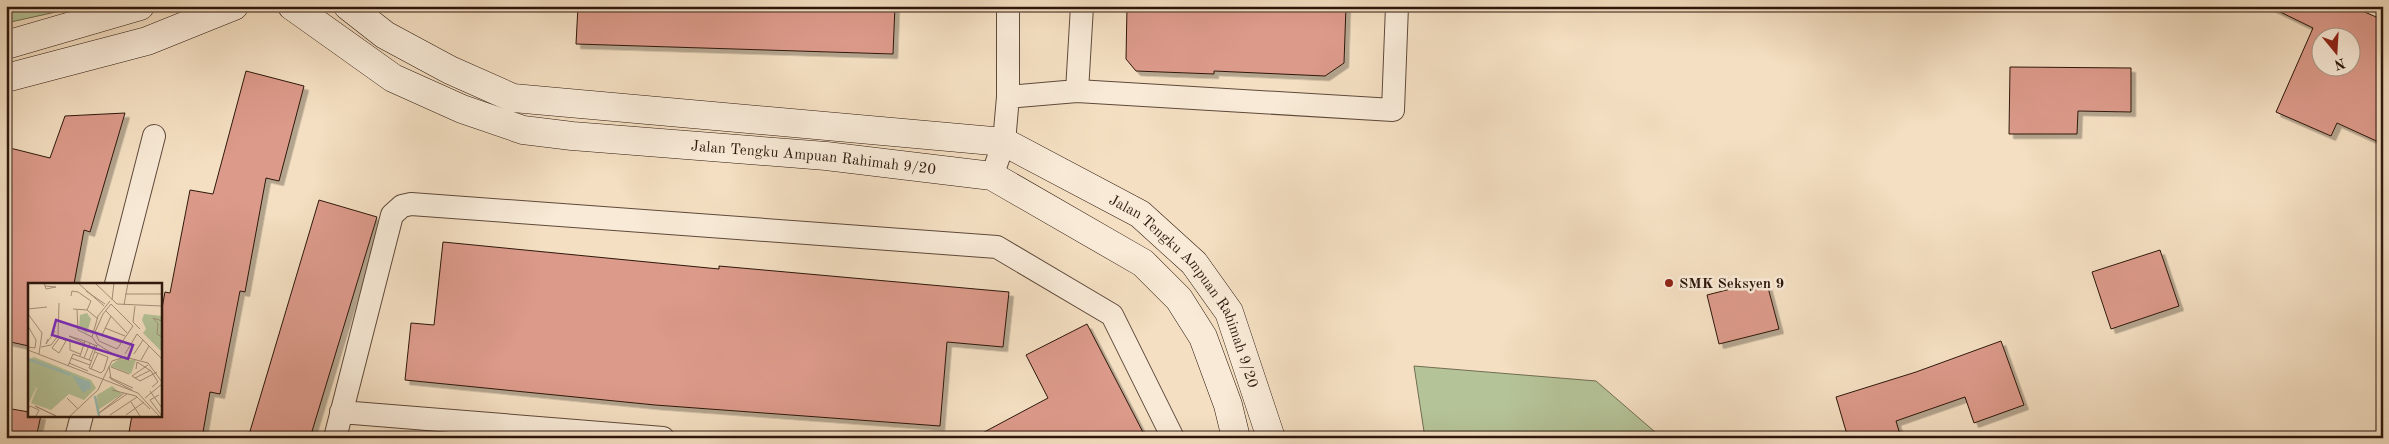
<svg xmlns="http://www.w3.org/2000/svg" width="2389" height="444" viewBox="0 0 2389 444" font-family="'Old Standard TT',serif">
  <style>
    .green { fill: #b5c398; stroke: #716d52 }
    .building { fill: #dc9a8a; stroke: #2d170c; fill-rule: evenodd; filter: url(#shadow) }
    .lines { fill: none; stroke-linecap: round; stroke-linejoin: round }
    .street-casing { stroke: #5f493a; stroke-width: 24 }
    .secondary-casing { stroke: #2d170c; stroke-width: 29 }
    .street { stroke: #f8ead7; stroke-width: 22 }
    .secondary { stroke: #f8ead7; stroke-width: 28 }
    .poi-dot { fill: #8f2418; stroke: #f8ead7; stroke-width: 2 }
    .labels { text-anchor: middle; stroke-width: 5; stroke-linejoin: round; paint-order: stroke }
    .street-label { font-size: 15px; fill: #2d170c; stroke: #f8ead7 }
    .poi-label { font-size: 15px; font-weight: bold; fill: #2d170c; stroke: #f8ead7; text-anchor: start }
    .inset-river { fill: none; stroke: #9cbcb5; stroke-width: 2.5 }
    .inset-road { fill: none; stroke: #a48f79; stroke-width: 1 }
    .view { fill: #7b2cbf; fill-opacity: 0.15; stroke: #7b2cbf; stroke-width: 2.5 }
    .inset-edge { fill: none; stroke: #2d170c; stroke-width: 2.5 }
  </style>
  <defs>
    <filter id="shadow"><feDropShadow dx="4.5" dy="4.5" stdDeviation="0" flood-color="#0004"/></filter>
  </defs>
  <rect width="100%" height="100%" fill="#f4dfc2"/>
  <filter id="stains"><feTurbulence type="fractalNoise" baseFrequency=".004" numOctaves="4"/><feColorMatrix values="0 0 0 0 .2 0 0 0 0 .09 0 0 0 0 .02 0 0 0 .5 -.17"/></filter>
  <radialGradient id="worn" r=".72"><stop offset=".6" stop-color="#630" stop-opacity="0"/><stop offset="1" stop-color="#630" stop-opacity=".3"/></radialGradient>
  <path class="green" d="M6 6H83L6 23Z
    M1414 366 1596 381 1662 438H1425Z"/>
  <path class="building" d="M578 6H895L893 54 576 44Z
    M1127 6H1346L1344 63 1325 76 1214 71V74L1136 71 1126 59Z
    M2268 6H2351L2383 20V144L2337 123 2331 136 2276 112 2313 28ZM2322 38H2352V68H2322Z
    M2010 67 2131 68V112L2078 111 2077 134H2009Z
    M246 71 304 86 279 181 266 178 245 292 240 291 220 394 210 392 202 438H128L132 415H160V319L165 292 170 293 190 190 213 194Z
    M125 113 90 232 84 230 74 284H29V346L6 341V147L50 158 65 116Z
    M319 200 377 217 310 438H248Z
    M443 242 719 269V266L1009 292 1003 347 947 342 940 426 655 405 405 380 411 323 434 325Z
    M2160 250 2179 306 2111 329 2092 272Z
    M1766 280 1779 329 1719 344 1707 295Z
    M1087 324 1146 438H973L1048 398 1026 355Z
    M2001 341 2024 405 1974 423 1965 397 1896 421 1901 438H1848L1836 397 1916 372Z
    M6 408 29 412V415H41L36 438H6Z"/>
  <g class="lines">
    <defs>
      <path id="street" d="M1077 91 1082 6
        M1008 97 1077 91 1393 110 1397 6
        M992 176 1004 142 1008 97V6
        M116 284 154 136
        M341 412 663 438
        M76 438 82 415
        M335 438 392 215 402 206 411 204 997 247 1112 315 1173 438"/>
      <g id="secondary">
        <path id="s1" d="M292 6 393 78 462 109 523 130 572 136 826 156 992 176 1143 263 1179 299 1203 337 1228 405 1236 438"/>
        <path id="s2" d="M348 6 385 35 450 70 513 98 1004 142 1140 214 1194 263 1229 312 1271 438"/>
        <path d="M6 45 140 6"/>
        <path d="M6 78 147 41 234 6"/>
      </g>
    </defs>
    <use href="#street" class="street-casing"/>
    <use href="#secondary" class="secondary-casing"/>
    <use href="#street" class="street"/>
    <use href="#secondary" class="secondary"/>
  </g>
  <circle class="poi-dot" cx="1669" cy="283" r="5"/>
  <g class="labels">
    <g class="street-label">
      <text dy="5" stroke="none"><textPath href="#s1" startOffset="556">Jalan Tengku Ampuan Rahimah 9/20</textPath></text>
      <text dy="5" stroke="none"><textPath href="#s2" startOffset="926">Jalan Tengku Ampuan Rahimah 9/20</textPath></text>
    </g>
    <g class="poi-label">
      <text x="1679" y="288">SMK Seksyen 9</text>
    </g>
  </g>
  <g transform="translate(28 283)">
    <rect width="134" height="134" fill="#f4dfc2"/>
    <path d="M59 30 63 36 59 50 51 45 52 32ZM116 31 134 33V69L115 50 118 46 114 37ZM6 74 63 97 68 105 56 117 41 111 23 127 3 120 9 105 4 103 8 105 0 122V77ZM91 76 108 77 103 91 82 83ZM84 103 94 111 70 127 69 112Z" fill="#b5c398"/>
    <path d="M44 92 62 99 63 105 55 110Z" fill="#9cbcb5"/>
    <path class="inset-river" d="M0 76 43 92M67 113 71 133"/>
    <path class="inset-road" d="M16 0 18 6 28 4 17 3M50 0 76 23M67 0 89 21 134 23M58 8 77 21M97 11H134M43 13 44 8 50 9 63 18 59 27M84 17 86 0M82 18 70 33 64 54 69 61 90 74M83 21 105 43 89 66 71 58 67 49 75 31ZM96 22 100 0M107 23 105 39 112 46M0 26 19 24M45 26 59 27 70 36M49 27 50 47 64 54M78 28 99 50M0 31 14 50 11 71M83 33 74 52 93 60M134 38 125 35 130 41 129 51 134 54M0 43 8 57 7 65 0 64M77 45 97 53M32 54 38 58 31 70 24 65ZM20 56 18 61 27 48M42 57V67L52 71M56 60 41 53 57 58M13 64 23 62 30 53 31 20M0 67 110 110 131 133M97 71 109 51 134 76M106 71 115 57M52 73 57 58 69 63M43 75 62 82M56 75 62 60M61 77 67 62M113 77 121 63M41 80 60 88M120 82 104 93 112 98 129 89M40 83 45 71 64 78M81 83 83 96 104 107M83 84 101 91M61 85 73 90 76 87 80 74 67 69M61 85 69 62M63 86 70 70M108 86 109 79 123 88 130 99 124 104M81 94 105 105M107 95 123 87M75 96 84 78 97 74 120 80 134 99M84 107 108 113 122 126M122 108 134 125M131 112 122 117 134 133M39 115 50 126M117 115 134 101M103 119 112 133M0 126 2 123 11 127 8 133M71 130 99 111M71 130 96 110M82 132 109 114M98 132 116 119M28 133 7 123 28 133M42 133 70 107 75 96"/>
    <path class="view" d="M28 37 105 62 100 76 24 52Z"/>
    <rect width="134" height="134" class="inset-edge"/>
  </g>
  <rect width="2389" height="444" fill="none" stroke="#f4dfc2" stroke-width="25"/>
  <rect x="8" y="8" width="2374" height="429" fill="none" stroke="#2d170c" stroke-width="2.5"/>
  <rect x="12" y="12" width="2364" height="419" fill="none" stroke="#2d170c"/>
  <g transform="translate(2336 52) rotate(162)"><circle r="24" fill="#f8ead7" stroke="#a79686"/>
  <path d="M0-4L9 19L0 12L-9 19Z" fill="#8f2418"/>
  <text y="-8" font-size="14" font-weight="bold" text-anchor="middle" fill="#2d170c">N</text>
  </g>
  <rect width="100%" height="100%" filter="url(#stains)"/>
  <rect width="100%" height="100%" fill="url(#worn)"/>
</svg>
